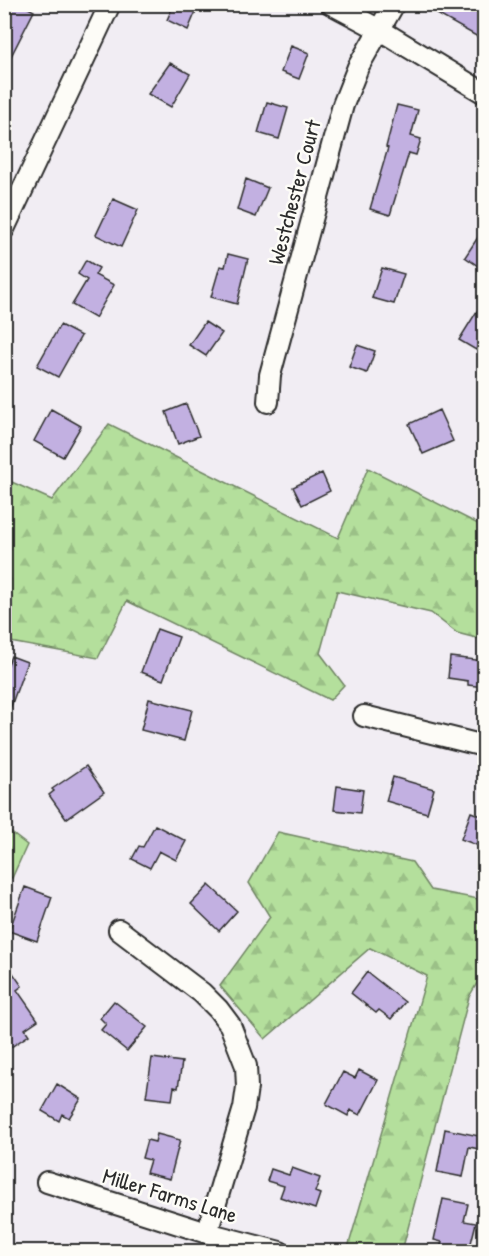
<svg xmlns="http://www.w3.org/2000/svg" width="489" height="1256" viewBox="0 0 489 1256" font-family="'Patrick Hand',sans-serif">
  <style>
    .forest { fill: url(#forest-firs); stroke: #708564; stroke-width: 1.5 }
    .building { fill: #c2b0e1; stroke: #2b2b2b; stroke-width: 1.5 }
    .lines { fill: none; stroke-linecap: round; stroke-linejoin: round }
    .minor-casing { stroke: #2b2b2b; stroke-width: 24 }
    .minor { stroke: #fdfcf7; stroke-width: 20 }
    .labels { text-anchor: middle; stroke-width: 5; stroke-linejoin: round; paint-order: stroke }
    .street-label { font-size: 22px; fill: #2b2b2b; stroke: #fdfcf7 }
  </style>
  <defs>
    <pattern id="forest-firs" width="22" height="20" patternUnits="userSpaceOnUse" patternTransform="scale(1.5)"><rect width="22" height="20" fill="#b4df9c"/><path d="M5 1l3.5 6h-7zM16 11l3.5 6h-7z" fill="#9bc087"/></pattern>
  </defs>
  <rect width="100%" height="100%" fill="#f1edf3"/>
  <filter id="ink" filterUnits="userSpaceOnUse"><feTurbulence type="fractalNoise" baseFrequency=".0167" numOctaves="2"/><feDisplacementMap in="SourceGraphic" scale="12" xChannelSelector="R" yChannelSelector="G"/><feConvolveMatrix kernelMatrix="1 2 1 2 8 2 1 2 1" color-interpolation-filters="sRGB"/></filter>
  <g filter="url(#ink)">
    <path class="forest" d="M109 424 338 538 368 468 484 527V640L457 633 431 613 337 591 320 653 344 685 330 700 127 601 98 658 5 641V479L52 500Z
      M5 828 27 845 12 878 5 875Z
      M278 832 412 862 431 890 484 900V971L469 997 402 1251H347L427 976 370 948 265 1039 220 986 270 917 249 883Z"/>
    <path class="building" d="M4 4H21L34 11 4 70Z
      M174 4H199L188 30 167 20Z
      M442 4H484V27L478 37 437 14Z
      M291 46 309 53 299 79 281 72Z
      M170 63 190 74 171 107 148 94Z
      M267 102 288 108 279 139 258 133Z
      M397 105 418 110 411 136 421 139 416 155 409 153 390 215 370 209 388 148 386 147Z
      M246 179 268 188 256 217 237 210Z
      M113 199 138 210 121 247 96 235Z
      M484 228V270L465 257Z
      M228 254 248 259 237 304 211 297 220 266 225 267Z
      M86 260 99 268 95 275 114 285 95 318 72 305 87 280 78 274Z
      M382 268 404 274 394 304 372 298Z
      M477 311 484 316V336L476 350 459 340Z
      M205 322 222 333 206 356 189 345Z
      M60 325 81 336 58 377 37 366Z
      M357 345 375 351 367 373 349 367Z
      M186 404 199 436 178 444 166 412Z
      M51 409 81 426 63 457 34 441Z
      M439 410 453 441 423 454 409 424Z
      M322 473 330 491 302 505 293 487Z
      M157 629 179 637 163 680 141 672Z
      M11 656 27 662 6 720 4 666 7 667Z
      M450 657 484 661V687L468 685V681L448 678Z
      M149 699 192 710 184 741 141 730Z
      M86 766 104 792 66 819 49 795 54 791 52 789Z
      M393 777 434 789 427 813 386 801Z
      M337 786 363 790 360 813 334 810Z
      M471 812 484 817V848L461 839Z
      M155 825 186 841 176 860 159 851 150 868 132 859 139 846 143 847Z
      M209 885 237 911 219 931 191 904Z
      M25 887 52 897 37 941 9 931Z
      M367 972 405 1002 391 1019 379 1010 376 1013 351 993Z
      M4 973 8 977 13 973 22 986 17 990 38 1020 25 1029 29 1035 11 1047 4 1038Z
      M114 1001 147 1027 127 1051 101 1030 106 1024 100 1018Z
      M152 1058 182 1062 178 1088 174 1087 172 1100 146 1097Z
      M359 1070 378 1080 360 1115 350 1110 348 1116 326 1104 343 1072 355 1078Z
      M57 1084 81 1099 69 1118 62 1114 59 1121 42 1111Z
      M445 1129 484 1137V1150L469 1147 463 1177 437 1172Z
      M157 1134 180 1140 170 1179 146 1173 150 1160 142 1158 147 1140 155 1142Z
      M292 1168 320 1178 315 1192 320 1194 315 1209 280 1197 284 1186 267 1181 271 1169 289 1175Z
      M443 1199 468 1204 464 1221 476 1223 469 1251H439L442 1242 434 1240Z"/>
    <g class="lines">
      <defs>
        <path id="minor" d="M331 4 380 30 484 93
          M4 229 110 4
          M268 402 270 375 343 105 358 67 394 4
          M364 716 484 746
          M119 930 202 993 218 1009 230 1025 246 1066 247 1087 244 1108 207 1233
          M47 1182 207 1233 280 1252"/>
      </defs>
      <use href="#minor" class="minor-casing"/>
      <use href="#minor" class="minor"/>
    </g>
  </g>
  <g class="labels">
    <g class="street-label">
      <text transform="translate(294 192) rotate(-75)" y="8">Westchester Court</text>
      <text transform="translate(170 1195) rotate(17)" y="8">Miller Farms Lane</text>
    </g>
  </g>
  <rect width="489" height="1256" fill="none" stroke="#fdfcf7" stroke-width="24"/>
  <rect x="12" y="12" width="465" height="1232" fill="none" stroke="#2b2b2b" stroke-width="2" filter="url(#ink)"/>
</svg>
